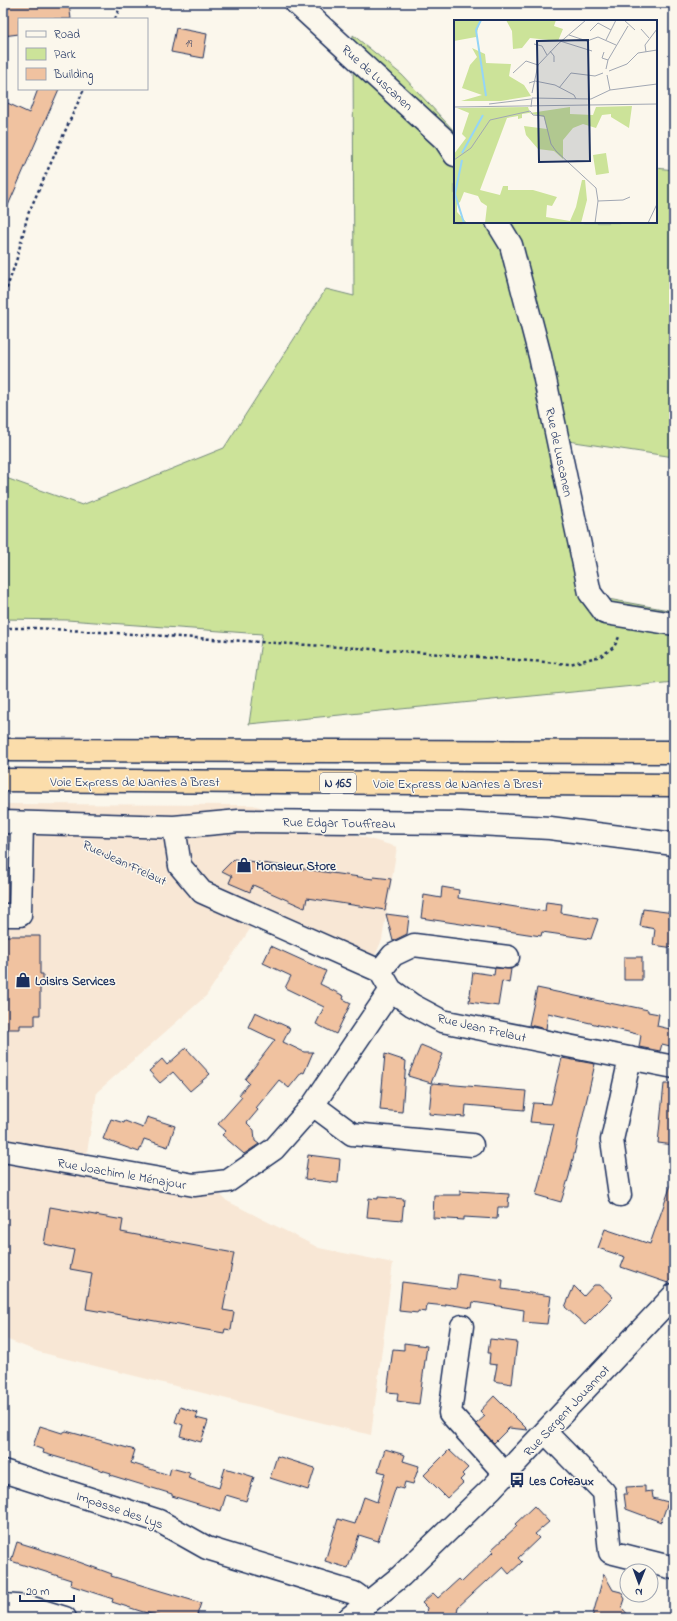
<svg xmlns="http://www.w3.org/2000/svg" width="677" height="1621" viewBox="0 0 677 1621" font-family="'Indie Flower',sans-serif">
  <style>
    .built { fill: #f8e7d5 }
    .green { fill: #cce399; stroke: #74897c }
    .building { fill: #f0c2a0; stroke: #1b2f5e }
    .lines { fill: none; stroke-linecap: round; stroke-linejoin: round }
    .minor-casing { stroke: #1b2f5e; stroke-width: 25 }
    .highway-casing { stroke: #1b2f5e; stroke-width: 25 }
    .path { stroke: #1b2f5e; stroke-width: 2.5; stroke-dasharray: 3 3; stroke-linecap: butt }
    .minor { stroke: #fbf7ec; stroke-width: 22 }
    .highway { stroke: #fbddab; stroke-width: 22 }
    .labels { text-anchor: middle; stroke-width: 3; stroke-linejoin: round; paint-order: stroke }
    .number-label { font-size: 11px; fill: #50546e }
    .shield { fill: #fbf7ec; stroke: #5e6b89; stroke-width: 1 }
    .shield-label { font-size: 12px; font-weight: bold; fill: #1b2f5e }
    .street-label { font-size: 13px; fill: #1b2f5e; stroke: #fbf7ec }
    .poi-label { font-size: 13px; font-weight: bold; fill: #1b2f5e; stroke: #fbf7ec; text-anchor: start }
    .inset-river { fill: none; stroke: #95d5f7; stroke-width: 2 }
    .inset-road { fill: none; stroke: #a1a7b3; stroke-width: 1 }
    .view { fill: #1b2f5e; fill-opacity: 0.15; stroke: #1b2f5e; stroke-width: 2 }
    .inset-edge { fill: none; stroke: #1b2f5e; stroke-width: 2 }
  </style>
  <rect width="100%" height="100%" fill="#fbf7ec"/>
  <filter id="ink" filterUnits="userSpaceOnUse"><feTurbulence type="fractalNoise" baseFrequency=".025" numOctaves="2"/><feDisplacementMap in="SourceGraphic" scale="8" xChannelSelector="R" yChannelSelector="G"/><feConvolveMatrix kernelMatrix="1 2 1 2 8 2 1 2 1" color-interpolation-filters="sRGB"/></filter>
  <g filter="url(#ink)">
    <path class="built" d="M3 804 253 805 397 847 382 940 365 978 252 926 206 996 97 1092 86 1158 201 1176 227 1201 319 1248 393 1263 371 1435 39 1352 3 1338Z"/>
    <path class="green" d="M353 35 402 75 455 132V222H656V168L674 170V457L568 441 596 582 608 599 674 611V682L249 724 262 634 67 620 3 619V477L82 505 224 448 326 289 354 296Z"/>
    <path class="building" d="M3 3H69L71 19H19V34L3 36Z
      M176 28 207 34 203 58 171 52Z
      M38 89H59L3 217V101L29 113Z
      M234 859 373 879 374 877 391 879 385 910 307 898 305 908 253 885 250 892 229 883 232 876 222 871Z
      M442 887 459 890 458 898 535 910 545 911 546 902 562 904 561 913 598 919 591 939 542 932 541 936 421 918 424 895 441 898Z
      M643 909 674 913V948L653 945 655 929 640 926Z
      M386 914 409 917 407 934 393 941Z
      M3 936H40V974H43V987H40V1015H35V1025H20V1029H3Z
      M271 946 326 971 320 984 344 996 343 999 351 1003 336 1034 316 1024 324 1007 285 988 291 976 263 963Z
      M624 957H642V980H624Z
      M495 968 511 969 509 983 502 981 498 1006 469 1002 473 972 494 975Z
      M537 988 624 1006V1005L648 1010V1012L659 1014 657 1026 674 1030V1047L662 1044 660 1051 639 1047 641 1035 548 1013 546 1029 529 1025Z
      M255 1012 290 1028 283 1042 304 1052H313L304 1073 302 1072 289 1088 279 1080 256 1108 258 1110 247 1123 254 1130 255 1141 259 1144 244 1154 222 1135 226 1131 218 1124 242 1097 239 1095 249 1083 245 1079 275 1040 248 1027Z
      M421 1045 443 1054 431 1083 408 1076Z
      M186 1048 210 1074 190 1091 173 1072 160 1083 149 1071 162 1059 167 1065Z
      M385 1054 406 1061 402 1112 380 1110Z
      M562 1058 595 1064 569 1176 561 1202 536 1195 554 1124 530 1122 533 1103 551 1104Z
      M432 1083 526 1091 524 1110 466 1105 465 1117 429 1114Z
      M664 1084H674V1145L658 1143Z
      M147 1117 175 1126 168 1147 144 1139 139 1152 103 1139 111 1119 124 1123 125 1121 143 1128Z
      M308 1155 340 1159 338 1183 305 1179Z
      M672 1182H674V1276L668 1283 621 1267 625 1257 598 1248 605 1229 650 1244Z
      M460 1191 509 1194 508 1207H498L497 1219 464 1217V1220L433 1218 434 1195H460Z
      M378 1197 404 1199 402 1220 367 1217 369 1198 378 1199Z
      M50 1207 123 1220 121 1232 234 1253 223 1310 234 1312 231 1330 225 1329 224 1333 86 1309 92 1273 70 1269 74 1250 44 1244Z
      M458 1274 503 1280 502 1289 551 1296 547 1324 523 1322 524 1310 473 1302 472 1308 446 1304V1306L427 1304 426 1312 418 1311V1313L399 1311 402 1282 456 1289Z
      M594 1285H600L613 1297 585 1325 565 1307 574 1286 584 1296Z
      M490 1339 517 1342 512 1384 494 1381 497 1365 489 1364 490 1353H488Z
      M404 1343 427 1346 419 1404 397 1401 398 1393 387 1392 393 1349 404 1350Z
      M494 1396 528 1430 509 1428 494 1443 476 1424 485 1416 480 1411Z
      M180 1407 198 1413 196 1418 208 1421 201 1442 180 1436 183 1425 175 1422Z
      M40 1426 62 1433 66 1431 135 1450 131 1463 169 1475 171 1468 190 1473 188 1478 219 1488 225 1468 254 1477 246 1501 226 1495 221 1511 172 1496V1494L110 1475 111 1473 43 1453 44 1450 33 1446Z
      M385 1449 405 1455 403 1461 419 1466 413 1484 405 1482 403 1489 396 1487 378 1541 359 1535 348 1568 325 1561 338 1519 355 1524 364 1497 377 1502 385 1473 378 1471Z
      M449 1450 468 1468 462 1474 464 1476 460 1480 463 1483 447 1498 424 1475Z
      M277 1456 315 1468 308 1490 270 1478Z
      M645 1486V1492L652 1491 653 1498 668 1502 661 1522 626 1509 624 1494H627L626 1487Z
      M534 1506 549 1522 535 1534 539 1538 518 1558 522 1562 509 1574 503 1567 487 1582 486 1581 458 1607 456 1618 425 1617 427 1608 422 1603 433 1593 438 1598 459 1579 462 1582 493 1552 491 1550 517 1526 515 1524Z
      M17 1542 65 1557 112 1574 111 1576 201 1603 196 1618H166L140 1611 112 1602 113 1599 70 1585 71 1580 11 1561Z
      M604 1574 613 1590 621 1592 625 1599 622 1608 631 1618H592Z"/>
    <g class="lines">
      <defs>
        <path id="minor" d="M296 3 445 140 455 155
          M497 222 511 245 540 356 590 593 605 613 674 624
          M3 822 174 827 239 821 459 823 550 828 674 844
          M174 827 180 866 202 892 380 971 391 990 412 1005 442 1021 674 1067
          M3 915H20L22 823
          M380 971 393 955 414 945 508 957
          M313 1105 352 1134 472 1145
          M3 1151 194 1185 228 1181 274 1149 313 1105 391 990
          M620 1195 612 1140 630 1058
          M462 1326 450 1413 506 1475
          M545 1432 604 1492 610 1552 674 1568
          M3 1471 159 1521 207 1548 354 1593 368 1603
          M3 1605 29 1607 65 1618
          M349 1618 401 1576 492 1488 674 1295"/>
        <path id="highway" d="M3 750 674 752
          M3 780 674 785"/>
      </defs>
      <use href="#minor" class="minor-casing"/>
      <use href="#highway" class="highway-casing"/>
      <path class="path" d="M115 19 122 3
        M3 300 17 258 28 214 84 89
        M3 628H36L388 650 570 664 601 656 614 647 620 635
        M85 845 96 851 166 882"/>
      <use href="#minor" class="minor"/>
      <use href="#highway" class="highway"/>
    </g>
  </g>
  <defs>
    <symbol id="shop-bare" viewBox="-9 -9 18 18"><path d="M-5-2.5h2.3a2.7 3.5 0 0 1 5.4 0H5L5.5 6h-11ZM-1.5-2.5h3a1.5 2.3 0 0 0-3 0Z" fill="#1b2f5e" stroke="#fbf7ec" stroke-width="2.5" paint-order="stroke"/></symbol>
    <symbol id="bus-bare" viewBox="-9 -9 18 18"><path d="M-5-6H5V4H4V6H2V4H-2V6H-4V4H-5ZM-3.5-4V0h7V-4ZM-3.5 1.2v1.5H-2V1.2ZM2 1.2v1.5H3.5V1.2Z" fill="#1b2f5e" stroke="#fbf7ec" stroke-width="2.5" paint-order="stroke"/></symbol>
  </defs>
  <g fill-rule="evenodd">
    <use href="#shop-bare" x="233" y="854" width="22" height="22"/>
    <use href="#shop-bare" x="12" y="969" width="22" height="22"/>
    <use href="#bus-bare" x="506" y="1469" width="22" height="22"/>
  </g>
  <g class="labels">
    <g class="number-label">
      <text x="189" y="47">19</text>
    </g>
    <rect class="shield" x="320" y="773" width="36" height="20" rx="3"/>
    <g class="shield-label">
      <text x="338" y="787">N 165</text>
    </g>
    <g class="street-label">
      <text transform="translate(378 77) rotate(42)" y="5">Rue de Luscanen</text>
      <text transform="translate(560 452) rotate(78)" y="5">Rue de Luscanen</text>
      <text x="135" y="786">Voie Express de Nantes à Brest</text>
      <text x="458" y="788">Voie Express de Nantes à Brest</text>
      <text transform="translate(339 822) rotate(1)" y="5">Rue Edgar Touffreau</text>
      <text transform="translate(125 862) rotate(25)" y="5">Rue Jean Frelaut</text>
      <text transform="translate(482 1027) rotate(13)" y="5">Rue Jean Frelaut</text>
      <text transform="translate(122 1173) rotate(10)" y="5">Rue Joachim le Ménajour</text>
      <text transform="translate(566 1410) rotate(-47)" y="5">Rue Sergent Jouannot</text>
      <text transform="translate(120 1509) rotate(19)" y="5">Impasse des Lys</text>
    </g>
    <g class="poi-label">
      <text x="256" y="870">Monsieur Store</text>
      <text x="35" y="985">Loisirs Services</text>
      <text x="529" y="1485">Les Coteaux</text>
    </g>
  </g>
  <g transform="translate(454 20)">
    <rect width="203" height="203" fill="#fbf7ec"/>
    <path d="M0 0H26L22 17 0 21ZM52 0H102L100 6 109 9 104 21 76 18 68 28 59 29 58 11ZM18 28 31 34 32 43 57 44 55 56 70 65 77 76 47 81H7L28 75 8 68 16 45 23 37ZM178 86 175 108 157 97V94L148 95 142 108 129 104 119 108 109 120V139L100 131 84 129 72 115 70 106 93 109 90 97 75 93 68 94V98L64 99V96L53 98 26 170 46 175 49 166H54V170H79L103 177 98 186 93 185 92 197 116 201 122 187 128 160H131L133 180 127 203H31L33 186 27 182 24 176 10 172 6 182 3 184V192L13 203H0V134L12 118 8 114 15 93 3 88 74 87 76 93 116 87V94L139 95 142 87ZM152 133 155 153 142 155 139 135Z" fill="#cce399"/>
    <path class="inset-river" d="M27 0 22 10 32 76M8 133 29 95M8 140 1 174 10 203"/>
    <path class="inset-road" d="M170 0 181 10M187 9 195 18M136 11 144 3 157 10M115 15 133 21 144 17 162 25M152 20 162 0M106 21 138 31M80 24 88 26 93 35M96 31 100 36V42M150 32 148 38 154 40M192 32 191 25 203 9M152 49 154 40 174 6M155 51 173 44 184 33 203 30M59 53 72 41 84 45M153 55 156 70M75 63 81 61 101 65 120 75 122 79M105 68 117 53 141 56 149 53M78 73 84 45 104 24 132 0M35 84 77 79M0 87 203 84M77 87 78 78 137 79 156 70 203 64M76 91 79 95 90 96 97 124 102 131 142 168 144 181 141 203M0 140 17 128 36 100 76 91M144 181 169 180 176 177M194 203 203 184"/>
    <path class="view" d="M134 20 136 141 85 142 83 21Z"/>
    <rect width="203" height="203" class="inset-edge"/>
  </g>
  <rect width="677" height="1621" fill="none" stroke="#fbf7ec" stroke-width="16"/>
  <rect x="8" y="8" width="661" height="1605" fill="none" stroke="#1b2f5e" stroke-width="1.5" filter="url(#ink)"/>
  <rect x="18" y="18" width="130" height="72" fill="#fbf7ec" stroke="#a1a7b3"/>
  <rect x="26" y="31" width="20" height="6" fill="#fbf7ec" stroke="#a1a7b3"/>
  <text x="54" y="38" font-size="12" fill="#1b2f5e">Road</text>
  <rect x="26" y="48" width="20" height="12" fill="#cce399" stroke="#a1a7b3"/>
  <text x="54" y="58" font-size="12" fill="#1b2f5e">Park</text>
  <rect x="26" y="68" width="20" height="12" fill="#f0c2a0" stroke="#a1a7b3"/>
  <text x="54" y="78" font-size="12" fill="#1b2f5e">Building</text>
  <g transform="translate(639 1583) rotate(181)"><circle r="19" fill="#fbf7ec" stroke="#a1a7b3"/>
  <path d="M0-3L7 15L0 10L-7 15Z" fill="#1b2f5e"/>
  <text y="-6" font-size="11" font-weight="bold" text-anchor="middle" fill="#1b2f5e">N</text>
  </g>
  <path d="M20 1595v6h54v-6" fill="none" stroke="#1b2f5e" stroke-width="2"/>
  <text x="26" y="1595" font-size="12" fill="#1b2f5e" stroke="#fbf7ec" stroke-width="3" paint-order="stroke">20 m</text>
</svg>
